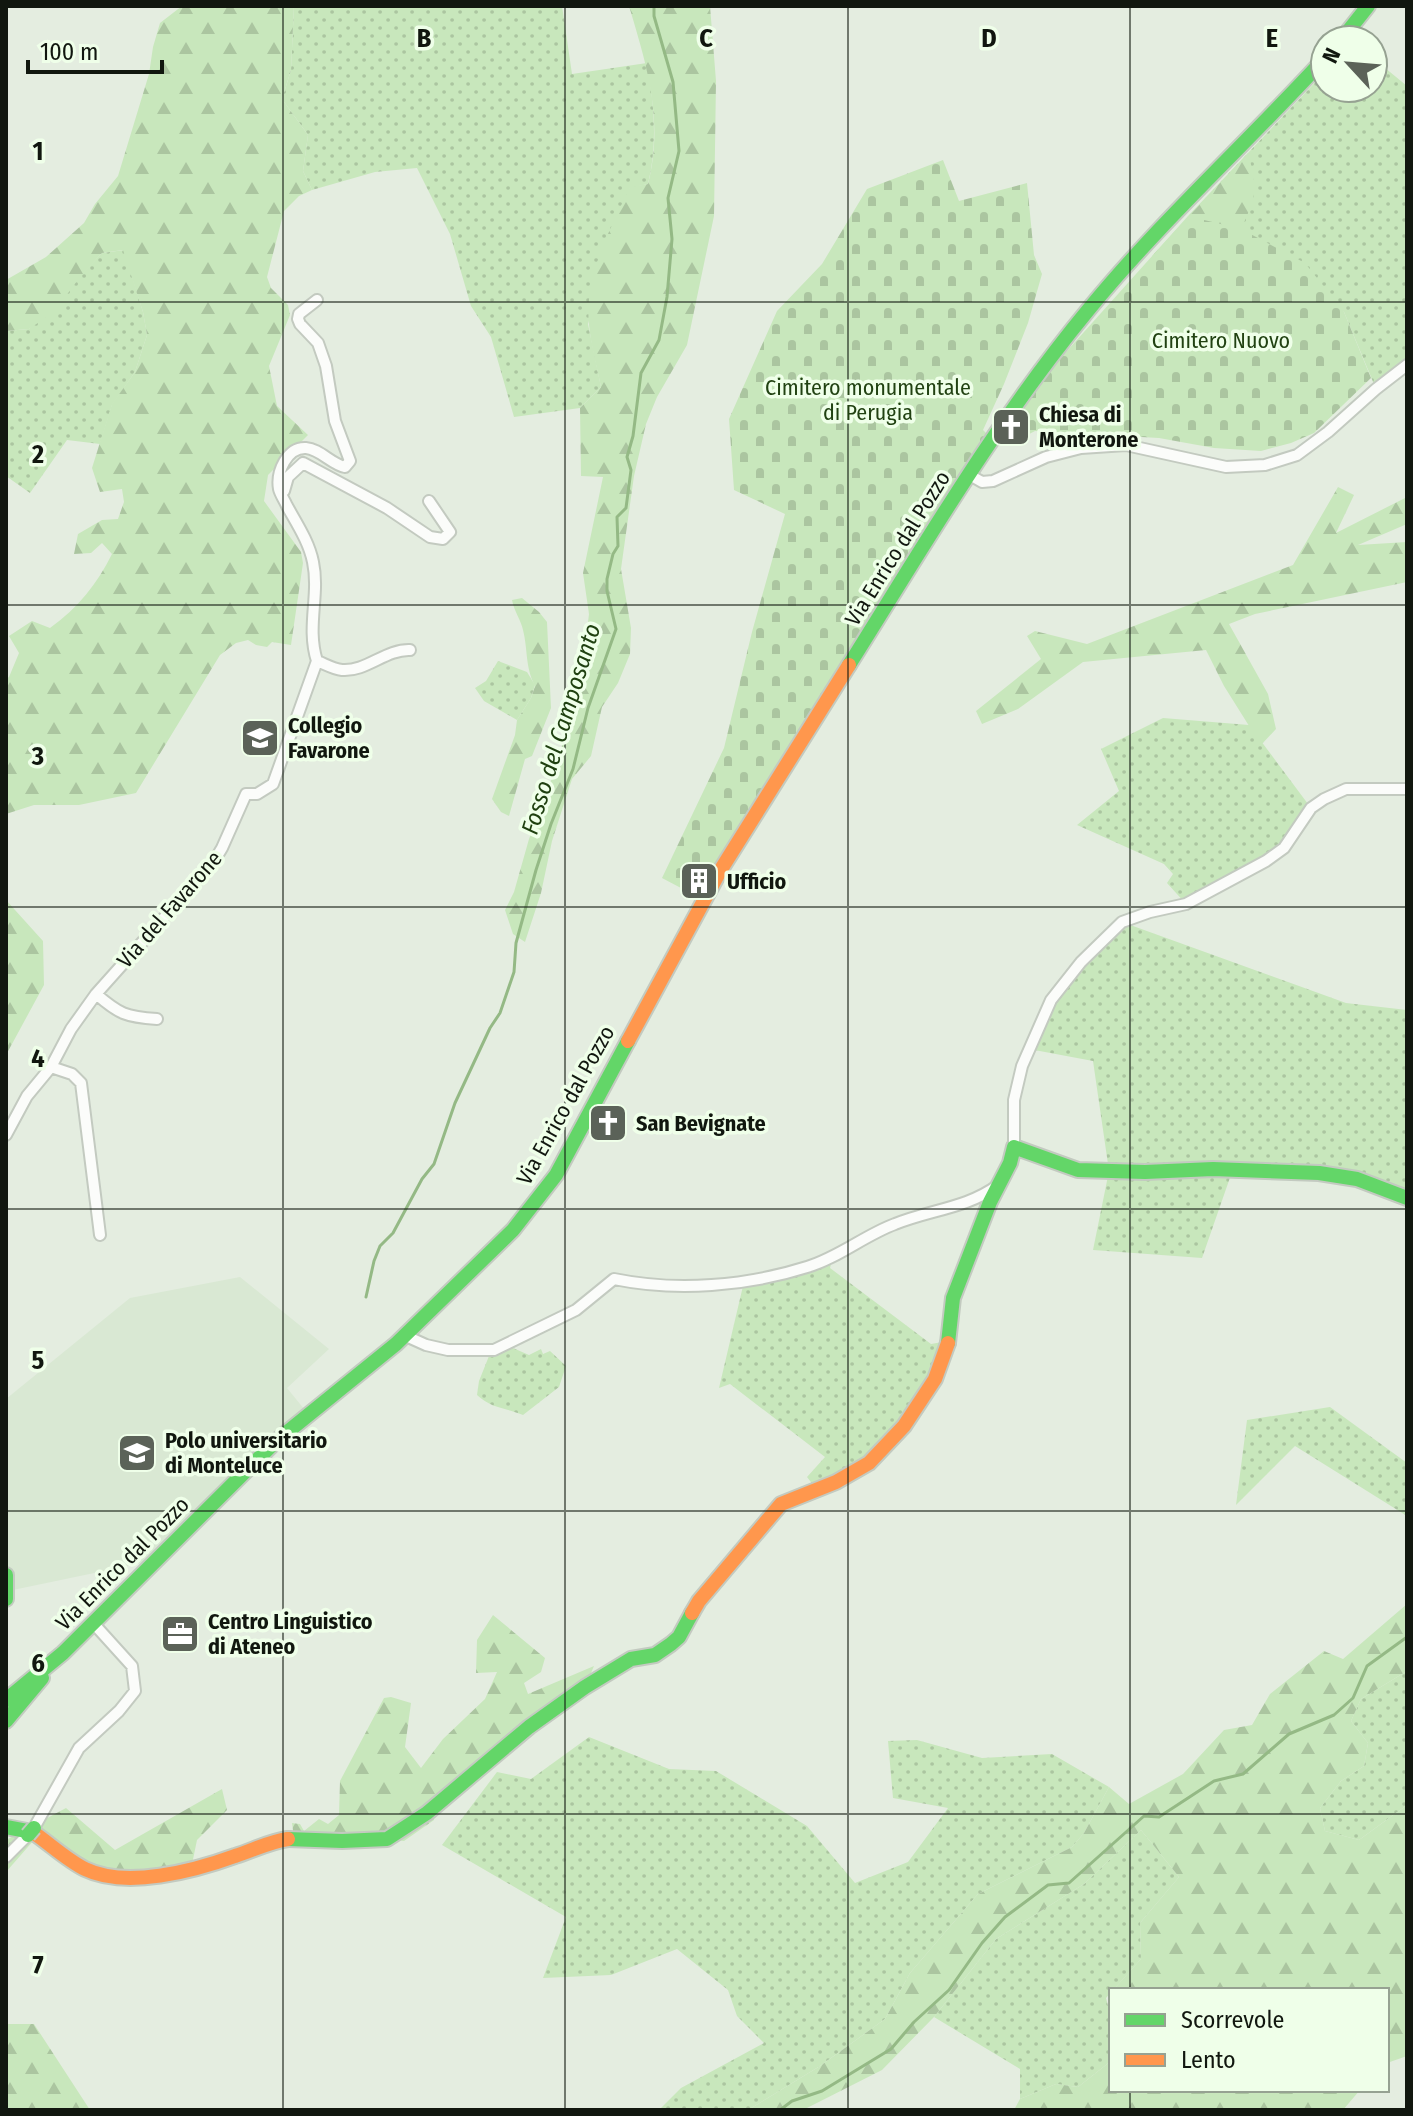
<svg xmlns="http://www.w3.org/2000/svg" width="1413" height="2116" viewBox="0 0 1413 2116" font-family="'Fira Sans Condensed',sans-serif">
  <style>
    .built { fill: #d9e8d3 }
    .green { fill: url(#green-dots) }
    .forest { fill: url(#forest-firs) }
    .cemetery { fill: url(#cemetery-stones) }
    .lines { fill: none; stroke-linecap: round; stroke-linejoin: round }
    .stream { stroke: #94b985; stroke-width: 3 }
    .street-casing { stroke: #c3cac0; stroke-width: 14 }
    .fast-casing { stroke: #c3cac0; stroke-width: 18 }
    .slow-casing { stroke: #c3cac0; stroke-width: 18 }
    .street { stroke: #fbfcfa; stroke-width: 10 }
    .fast { stroke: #63d668; stroke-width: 14 }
    .slow { stroke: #ff974d; stroke-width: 14 }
    .fast-bridge-casing { stroke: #c3cac0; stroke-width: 18; stroke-linecap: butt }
    .fast-bridge { stroke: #63d668; stroke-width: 14 }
    .grid { fill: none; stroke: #11170f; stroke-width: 2; stroke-opacity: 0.55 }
    .labels { text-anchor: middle; stroke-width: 7; stroke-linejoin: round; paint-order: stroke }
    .park-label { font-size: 22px; fill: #214212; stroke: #efffe9 }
    .poi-label { font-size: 22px; font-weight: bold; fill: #11170f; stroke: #efffe9; text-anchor: start }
    .street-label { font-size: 22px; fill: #11170f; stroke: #efffe9 }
    .water-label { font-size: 24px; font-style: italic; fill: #1f4010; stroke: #efffe9 }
    .grid-label { font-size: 26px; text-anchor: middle; font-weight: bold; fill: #11170f; stroke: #efffe9; stroke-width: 7; stroke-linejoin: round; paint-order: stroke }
  </style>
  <defs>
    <pattern id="green-dots" width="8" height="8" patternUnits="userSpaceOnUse" patternTransform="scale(2)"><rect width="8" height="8" fill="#c8e7bc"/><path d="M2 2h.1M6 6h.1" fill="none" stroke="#abc5a0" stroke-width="1.8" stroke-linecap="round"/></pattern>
    <pattern id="forest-firs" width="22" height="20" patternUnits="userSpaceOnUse" patternTransform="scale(2)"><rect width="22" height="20" fill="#c8e7bc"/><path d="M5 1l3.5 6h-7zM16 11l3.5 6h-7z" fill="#abc5a0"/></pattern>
    <pattern id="cemetery-stones" width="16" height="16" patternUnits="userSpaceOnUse" patternTransform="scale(2)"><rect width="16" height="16" fill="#c8e7bc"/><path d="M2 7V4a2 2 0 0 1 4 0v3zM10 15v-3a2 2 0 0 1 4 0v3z" fill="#abc5a0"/></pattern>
  </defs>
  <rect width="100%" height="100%" fill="#e4ede0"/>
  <path class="built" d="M240 1277 329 1349 287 1388 309 1415 147 1562 8 1591 6 1399 130 1298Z"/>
  <path class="green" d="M294 6H562L572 74 647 63C654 103 658 144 648 184L630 188 588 324 601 387 580 408 514 417 491 337 471 306 450 234 417 168 375 172 312 190 303 171 308 135 282 99 291 70Z
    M1373 58 1407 86V365L1376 389 1344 312 1188 216 1325 72V88H1373Z
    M124 250 143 312 147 335 135 372 112 405 100 444 67 440 30 493 6 476V331L29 329 102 253Z
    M498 661 527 672 535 685 531 698 517 720 484 701 475 688 486 681Z
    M1163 718 1249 725 1311 808 1284 848 1186 904 1167 883 1173 874 1164 864 1077 825 1119 791 1101 749Z
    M1122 922 1346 1003 1407 1010V1198L1357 1179 1233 1169 1202 1258 1093 1250 1109 1171 1093 1061 1029 1049 1051 1000Z
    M833 1256 830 1268 931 1344 948 1341 935 1379 869 1463 817 1490 807 1477 825 1457 730 1384 719 1388 743 1286Z
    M511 1343 513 1348 529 1355 541 1349 543 1354 550 1351 566 1366 559 1387 523 1415C504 1407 492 1409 477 1395L479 1381 491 1351Z
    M1330 1407 1407 1463V1516L1295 1446 1236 1505 1247 1420Z
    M1407 1671V1805L1359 1840 1325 1831 1320 1808 1341 1781 1364 1766 1368 1743 1351 1721 1361 1699Z
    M589 1737 669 1769 716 1771 807 1826 855 1883 908 1862 948 1808 893 1798 888 1741 917 1740 982 1758 1052 1754 1109 1787 1084 1833 1072 1847 978 1894 910 1973 885 2019 820 2066 748 2110H659L681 2088 764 2043 737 2016 728 1990 677 1949 611 1975 543 1978 566 1917 442 1845 497 1772 531 1779Z
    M1141 1830 1179 1877 1140 1923 1141 1959 1106 1998 1111 2017V2061L1078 2087 1056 2084 1020 2099V2069L934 2017 996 1939 1084 1884Z"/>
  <path class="forest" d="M182 6H294L291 70 282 99 308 135 303 171 312 190 299 196 284 211 267 277 271 288 288 305 290 315 269 366 277 406 308 435 268 475 264 501 301 552 303 563 291 645 272 642 267 647 256 645 248 640 236 643 220 655 136 793 79 805H34L6 814V679L9 677 19 653 9 636 32 621 50 628C78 608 97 584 112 554L102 543 91 553 74 554 78 534 102 520 118 519 124 502 122 489 100 492 92 468 112 404 135 372 147 335 143 312 123 250 102 253 80 277 54 312 29 329 6 331V280L46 257 84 223 95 204 118 176 149 74 153 47 160 23Z
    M629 6H710L716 81 714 216 687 345 657 397 646 424 634 476 621 569 631 628 630 654 618 683 602 707 591 756 572 779 552 841 541 893 525 942 513 934 505 910 514 892 529 839 556 767 581 678 589 614 583 573 603 477 581 476 580 408 601 387C597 367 591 346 589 325 584 276 610 230 630 187L648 184C664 120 647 66 629 6Z
    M1248 153C1258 190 1257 195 1241 229L1219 231 1152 256Z
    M1338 487 1354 495 1336 533 1407 497V524L1358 545 1407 542V582L1255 614 1229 624 1268 694 1276 729 1261 745 1224 686 1206 650 1083 662 1018 709 982 724 976 711 1041 659 1027 636 1035 631 1087 644 1293 565Z
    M522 598 539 612 547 622 551 708 532 756 525 759 509 816 501 812 492 799 515 735 517 720 531 698 535 686C525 667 528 650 523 630 521 620 514 611 512 600Z
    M6 900 43 941 44 985 6 1055Z
    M1407 1604V1671L1361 1699 1351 1721 1368 1743 1364 1766 1341 1781 1320 1808 1325 1831 1359 1840 1407 1805V2056L1387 2063V1990H1113L1141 1959 1140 1923 1179 1877 1141 1830 1084 1884 996 1939 934 2017 882 2070 803 2110H748L820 2066 885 2019 910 1973 978 1894 1072 1847 1084 1833 1109 1787 1129 1804 1183 1774 1224 1730 1252 1725 1270 1694 1324 1651 1343 1659Z
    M493 1615 545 1658 541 1672 524 1683 528 1694 594 1666 585 1687 434 1807V1820L404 1841 387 1839 294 1838 292 1823 300 1824 304 1831 319 1819 328 1824 339 1815 340 1781 384 1698 391 1697 411 1703 405 1747 421 1768 443 1739 485 1699 497 1672 476 1673 477 1640Z
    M222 1789 227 1810 197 1840 191 1869 110 1876 34 1840 6 1872V1840L66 1808 115 1850Z
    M6 2024H34L90 2110H6Z
    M1111 2061V2090H1360L1343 2110H1014L1020 2099 1056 2084 1078 2087Z"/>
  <path class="cemetery" d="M943 160 959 201 1027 183 1034 255 1042 274 1028 323 1004 384 983 430 987 434 698 897 662 878 724 748 752 632 785 514 734 490 729 419 777 311 822 264 867 189Z
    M1188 216 1241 229 1305 263 1344 312 1371 378 1314 433 1291 443 1261 451 1214 448 1159 438 1035 431 1014 442 1000 433 1040 381Z"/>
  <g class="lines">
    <path class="stream" d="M366 1297 374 1261 380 1246 393 1233 422 1179 434 1164 455 1103 490 1028 500 1013 514 972 516 943 536 870 551 824 573 769 588 708 616 629 607 591V579L613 554 618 546 617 517 626 508 631 470 627 457 633 436 641 373 659 340 667 297 672 239 668 198 679 151 673 82 654 16V6
      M780 2110 792 2101 822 2091 891 2049 914 2022 949 1990 982 1943 1005 1917 1048 1885 1069 1883 1144 1816 1159 1817 1214 1781 1243 1774 1289 1734 1334 1715 1353 1698 1367 1666 1407 1637"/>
    <defs>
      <path id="street" d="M968 474 982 482 993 481 1046 457 1081 448 1126 445 1226 467 1265 465 1297 455 1328 432 1376 389 1407 365
        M284 491 288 477 303 463 387 508 430 537 443 539 450 532 429 501
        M317 661C325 664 333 669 342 670 366 672 386 649 410 650
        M96 994C119 1014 126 1017 157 1019
        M51 1067 72 1074 81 1083 100 1235
        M6 1135 27 1096 51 1067 71 1029 96 994 213 863 222 848 246 794H257L273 784 317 661C306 627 320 595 313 562 309 542 297 524 287 506 285 501 280 494 279 489 276 472 287 447 306 448 320 449 331 464 345 467L350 461 335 421 326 366 318 343 300 324 298 319 299 314 317 300
        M1014 1147V1100L1022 1066 1051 1000 1081 962 1122 922 1150 912 1186 904 1266 861 1284 848 1311 808 1324 799 1346 789H1407
        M406 1336 426 1345 448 1350H494L576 1310 614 1279C677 1292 747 1286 807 1267 838 1258 865 1235 895 1224 929 1210 967 1208 997 1186
        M34 1828 79 1748 119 1711 135 1691 132 1666 94 1624
        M6 1857 28 1835"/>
      <path id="fast" d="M1341 40 1368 6
        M849 665C925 544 997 420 1089 309 1162 220 1247 143 1325 58
        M948 1343 953 1298 990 1202 1010 1163 1014 1147 1078 1170 1145 1172 1213 1169 1319 1173 1357 1179 1407 1198
        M6 1575V1599
        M6 1700 63 1653 275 1442 396 1344 513 1230 556 1175 628 1041
        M6 1721 42 1678
        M6 1827 27 1831
        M288 1839 342 1841 387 1839 427 1813 529 1727 585 1687 631 1659 655 1655 671 1644 679 1637 692 1613"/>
      <path id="slow" d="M628 1041 720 871 849 665
        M692 1613 699 1601 781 1504 836 1482 869 1463 904 1426 935 1379 948 1343
        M34 1833C50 1844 67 1860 85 1869 126 1889 194 1871 235 1856 254 1850 268 1842 288 1839"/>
    </defs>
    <use href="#street" class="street-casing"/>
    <use href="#fast" class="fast-casing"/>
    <use href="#slow" class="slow-casing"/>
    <use href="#street" class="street"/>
    <use href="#fast" class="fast"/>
    <use href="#slow" class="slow"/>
    <defs>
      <path id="fast-bridge" d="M28 1835 34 1828"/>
    </defs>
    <use href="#fast-bridge" class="fast-bridge-casing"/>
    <use href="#fast-bridge" class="fast-bridge"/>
  </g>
  <path class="grid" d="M283 6V2110M565 6V2110M848 6V2110M1130 6V1990M6 302H1407M6 605H1407M6 907H1407M6 1209H1407M6 1511H1407M6 1814H1407M1130 2090V2110"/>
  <defs>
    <symbol id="church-square" viewBox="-11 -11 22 22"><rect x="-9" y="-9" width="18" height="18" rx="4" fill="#5b6258" stroke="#efffe9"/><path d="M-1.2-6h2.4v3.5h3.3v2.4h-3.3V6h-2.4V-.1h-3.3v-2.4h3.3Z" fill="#fff"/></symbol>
    <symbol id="university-square" viewBox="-11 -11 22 22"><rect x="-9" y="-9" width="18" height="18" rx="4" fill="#5b6258" stroke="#efffe9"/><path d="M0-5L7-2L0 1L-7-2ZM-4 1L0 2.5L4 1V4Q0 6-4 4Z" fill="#fff"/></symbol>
    <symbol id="building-square" viewBox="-11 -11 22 22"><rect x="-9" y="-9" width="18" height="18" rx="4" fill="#5b6258" stroke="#efffe9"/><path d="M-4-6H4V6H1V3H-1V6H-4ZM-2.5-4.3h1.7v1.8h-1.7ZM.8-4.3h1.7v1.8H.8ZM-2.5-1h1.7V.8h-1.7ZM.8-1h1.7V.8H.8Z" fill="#fff"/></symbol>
    <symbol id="office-square" viewBox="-11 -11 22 22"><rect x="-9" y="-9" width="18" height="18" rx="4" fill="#5b6258" stroke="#efffe9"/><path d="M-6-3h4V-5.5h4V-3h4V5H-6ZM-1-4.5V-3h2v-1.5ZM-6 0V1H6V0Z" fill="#fff"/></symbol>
  </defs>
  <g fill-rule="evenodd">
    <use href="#church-square" x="989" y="405" width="44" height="44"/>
    <use href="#university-square" x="238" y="716" width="44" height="44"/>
    <use href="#building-square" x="677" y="859" width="44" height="44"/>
    <use href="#church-square" x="586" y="1101" width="44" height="44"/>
    <use href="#university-square" x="115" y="1431" width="44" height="44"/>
    <use href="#office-square" x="158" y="1612" width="44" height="44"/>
  </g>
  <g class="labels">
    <g class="park-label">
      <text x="1221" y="348">Cimitero Nuovo</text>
      <text x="868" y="395">Cimitero monumentale<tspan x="868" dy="25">di Perugia</tspan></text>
    </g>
    <g class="poi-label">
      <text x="1039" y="422">Chiesa di<tspan x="1039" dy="25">Monterone</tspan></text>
      <text x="288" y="733">Collegio<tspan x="288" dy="25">Favarone</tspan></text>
      <text x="727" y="889">Ufficio</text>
      <text x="636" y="1131">San Bevignate</text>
      <text x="165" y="1448">Polo universitario<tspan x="165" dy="25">di Monteluce</tspan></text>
      <text x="208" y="1629">Centro Linguistico<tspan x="208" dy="25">di Ateneo</tspan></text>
    </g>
    <g class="street-label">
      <text transform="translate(897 548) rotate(-58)" y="8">Via Enrico dal Pozzo</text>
      <text transform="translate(169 909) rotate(-49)" y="8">Via del Favarone</text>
      <text transform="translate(565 1105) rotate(-61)" y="8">Via Enrico dal Pozzo</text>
      <text transform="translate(122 1563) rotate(-45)" y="8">Via Enrico dal Pozzo</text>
    </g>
    <g class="water-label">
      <text transform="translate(561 729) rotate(-73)" y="8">Fosso del Camposanto</text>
    </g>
  </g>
  <g class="grid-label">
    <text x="424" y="47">B</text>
    <text x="706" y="47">C</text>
    <text x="989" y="47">D</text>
    <text x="1272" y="47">E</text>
    <text x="38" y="160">1</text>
    <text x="38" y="463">2</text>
    <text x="38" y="765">3</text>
    <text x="38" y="1067">4</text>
    <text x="38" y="1369">5</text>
    <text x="38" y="1672">6</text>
    <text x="38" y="1974">7</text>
  </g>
  <rect width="1413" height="2116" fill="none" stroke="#11170f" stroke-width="16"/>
  <rect x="1109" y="1988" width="280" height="104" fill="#efffe9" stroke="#96a292" stroke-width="2"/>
  <rect x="1125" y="2014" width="40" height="12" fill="#63d668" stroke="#96a292" stroke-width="2"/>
  <text x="1181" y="2028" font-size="24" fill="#11170f">Scorrevole</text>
  <rect x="1125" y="2054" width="40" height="12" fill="#ff974d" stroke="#96a292" stroke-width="2"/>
  <text x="1181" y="2068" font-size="24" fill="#11170f">Lento</text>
  <g transform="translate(1349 64) rotate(296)"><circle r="38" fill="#efffe9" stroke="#96a292" stroke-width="2"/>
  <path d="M0-6L14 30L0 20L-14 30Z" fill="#5b6258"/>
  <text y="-12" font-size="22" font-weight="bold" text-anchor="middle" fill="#11170f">N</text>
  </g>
  <path d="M28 60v12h134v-12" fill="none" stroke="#11170f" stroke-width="4"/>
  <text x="40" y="60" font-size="24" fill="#11170f" stroke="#efffe9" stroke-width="6" paint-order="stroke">100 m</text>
</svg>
